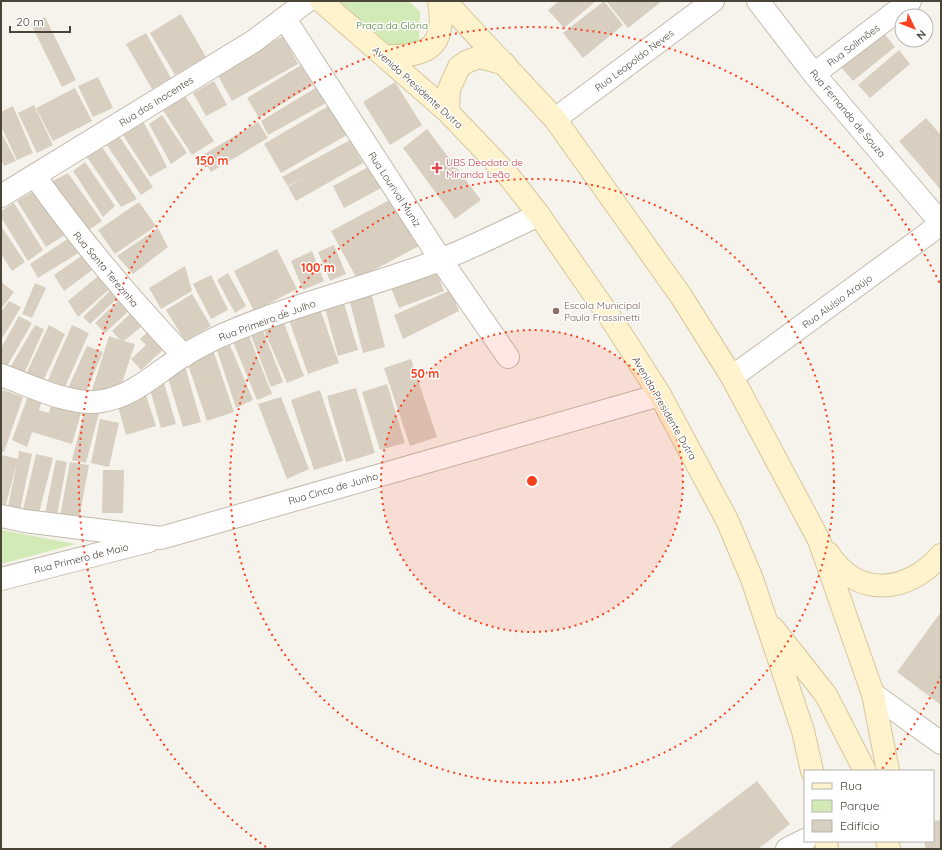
<svg xmlns="http://www.w3.org/2000/svg" width="942" height="850" viewBox="0 0 942 850" font-family="Quicksand,sans-serif">
  <style>
    .green { fill: #d2eab5 }
    .building { fill: #d8cfc1 }
    .lines { fill: none; stroke-linecap: round; stroke-linejoin: round }
    .street-casing { stroke: #c2bbae; stroke-width: 24 }
    .secondary-casing { stroke: #d6c79b; stroke-width: 24 }
    .street { stroke: #fff; stroke-width: 22 }
    .secondary { stroke: #fff3cd; stroke-width: 22 }
    .ring { fill: none; stroke: #fc3f1d; stroke-width: 2; stroke-dasharray: 2 4 }
    .health-dot { fill: #e0444e; stroke: #fff; stroke-width: 1.5 }
    .education-dot { fill: #8d6e63; stroke: #fff; stroke-width: 1.5 }
    .labels { text-anchor: middle; stroke-width: 3; stroke-linejoin: round; paint-order: stroke }
    .park-label { font-size: 10px; fill: #4a7f2a; stroke: #fff }
    .street-label { font-size: 10px; fill: #4b4439; stroke: #fff }
    .health-label { font-size: 10px; fill: #be3a42; stroke: #fff; text-anchor: start }
    .education-label { font-size: 10px; fill: #785e54; stroke: #fff; text-anchor: start }
    .centre { fill: #fc3f1d; stroke: #fff; stroke-width: 2 }
    .ring-label { font-size: 12px; text-anchor: middle; font-weight: bold; fill: #fc3f1d; stroke: #fff; stroke-width: 3; stroke-linejoin: round; paint-order: stroke }
  </style>
  <rect width="100%" height="100%" fill="#f6f3ec"/>
  <path class="green" d="M330 1H409L420 12 419 40 406 51 383 49Z
    M1 530 76 544 1 564Z"/>
  <path class="building" d="M559 1H596L564 28 548 10Z
    M604 1 623 25 583 58 563 33Z
    M606 1H662L628 28Z
    M181 14 206 57 175 75 150 33Z
    M45 17 76 80 62 87 31 24Z
    M883 32 895 47 853 81 840 66Z
    M146 33 171 78 152 89 126 44Z
    M283 36 298 64 232 101 217 74Z
    M899 50 910 64 870 98 858 85Z
    M301 65 313 85 259 118 247 98Z
    M98 77 113 108 93 117 78 86Z
    M214 81 227 105 206 116 193 93Z
    M395 82 422 125 390 145 363 102Z
    M317 87 328 102 268 135 261 121Z
    M75 88 92 121 53 141 36 108Z
    M185 96 214 141 192 155 163 110Z
    M34 105 53 145 37 153 18 113Z
    M330 105 347 135 281 173 264 144Z
    M13 106 33 153 17 160 1 126V112Z
    M162 115 187 153 171 164 149 124Z
    M926 118 941 135V190L899 141Z
    M143 121 167 167 150 177 123 135Z
    M258 122 268 138 211 172 201 156Z
    M427 129 481 200 455 219 403 148Z
    M1 132 16 161 4 166 1 159Z
    M119 136 153 187 141 195 106 144Z
    M350 140 363 163 296 201 288 187 304 177 288 186 282 177Z
    M100 144 137 199 121 207 84 153Z
    M85 162 115 206 103 217 73 171Z
    M374 164 385 186 344 208 333 186Z
    M68 173 102 221 84 233 47 184Z
    M39 188 68 233 46 247 17 201Z
    M393 198 419 246 357 279 331 231Z
    M139 202 156 226 115 254 98 230Z
    M14 203 43 250 28 261 1 217V211Z
    M1 226 25 262 12 271 1 254Z
    M158 228 168 247 133 274 117 256Z
    M69 238 80 252 38 278 30 264Z
    M334 245 346 274 330 281 318 252Z
    M277 249 297 289 254 311 234 271Z
    M312 251 324 281 303 290 291 261Z
    M84 254 95 268 64 291 54 275Z
    M434 265 444 291 399 308 389 283Z
    M185 266 192 291 161 309 149 288Z
    M103 272 114 285 78 317 68 301Z
    M228 273 246 306 235 313 217 280Z
    M211 275 228 310 211 319 193 284Z
    M1 282 14 292 1 309Z
    M35 283 46 288 32 318 22 314Z
    M115 286 122 294 90 324 83 317Z
    M451 290 459 311 403 339 394 315Z
    M371 292 385 347 363 353 349 298Z
    M192 294 211 326 185 341 166 310Z
    M122 297 132 308 105 333 95 323Z
    M343 300 358 350 338 356 324 305Z
    M9 301 21 307 1 340V312Z
    M135 309 146 323 124 341 135 344 119 392 92 390 109 336 120 340 112 331Z
    M320 309 339 363 308 374 289 320Z
    M19 316 32 323 6 368 1 365V348Z
    M284 323 304 376 287 383 264 330Z
    M35 325 44 329 23 376 8 371Z
    M49 325 65 334 44 379 26 374Z
    M72 325 89 333 65 387 48 380Z
    M262 328 283 382 271 387 250 333Z
    M151 329 167 346 141 370 131 359 146 345 140 339Z
    M247 331 272 394 257 400 231 337Z
    M229 343 253 400 236 408 216 347Z
    M87 346 103 352 86 392 68 388Z
    M213 350 234 412 207 421 186 359Z
    M411 359 437 437 410 446 384 368Z
    M185 366 201 422 183 427 166 372Z
    M162 376 176 424 161 428 149 386Z
    M387 384 405 443 380 450 362 392Z
    M356 388 375 453 346 462 327 396Z
    M3 390 23 397 4 452 1 451V395Z
    M320 390 343 461 314 470 291 400Z
    M146 395 156 426 126 435 117 403Z
    M28 396 42 401 39 410 49 413 52 401 82 410 72 444 32 432 27 447 12 440Z
    M281 397 309 469 287 479 258 404Z
    M85 409 99 413 86 463 72 460Z
    M100 419 119 423 109 467 91 463Z
    M19 451 32 454 19 515 7 512 17 462 4 512 1 511V459L2 455 18 459Z
    M36 454 53 458 39 513 23 510Z
    M56 460 67 462 57 515 45 513Z
    M70 462 89 465 79 519 60 516Z
    M103 470H124L123 513H102Z
    M941 612V705L897 672Z
    M757 781 790 824 758 849H668Z
    M941 820V849H926L924 841H933V821Z"/>
  <g class="lines">
    <defs>
      <path id="street" d="M758 1 814 74 941 223
        M285 19 441 260 508 357
        M814 74 910 1
        M555 119 713 1
        M35 176C80 240 130 299 184 356
        M1 196 254 41 307 1
        M1 375C29 385 72 407 102 401 134 396 157 372 183 356 194 349 206 343 218 337 289 305 367 288 440 260 474 247 506 230 539 215
        M732 377 941 224
        M1 516 25 521 161 538 660 395
        M1 579 149 541
        M873 694 941 743
        M787 849 805 840"/>
      <path id="secondary" d="M321 1 448 112 507 174 539 215 614 323 660 395 727 520 752 579 803 731 812 771
        M445 1 555 119 681 296 732 377 819 540 873 694 888 771
        M385 56C428 57 447 47 439 1
        M448 112 449 89 459 67 466 62 479 57 505 64
        M828 553C858 599 908 593 941 555
        M773 628 826 695 865 771
        M826 841 827 849
        M887 841 889 849"/>
    </defs>
    <use href="#street" class="street-casing"/>
    <use href="#secondary" class="secondary-casing"/>
    <use href="#street" class="street"/>
    <use href="#secondary" class="secondary"/>
  </g>
  <circle cx="532" cy="481" r="151" fill="#fc3f1d" fill-opacity=".12"/>
  <g class="ring">
    <circle cx="532" cy="481" r="151"/>
    <circle cx="532" cy="481" r="302"/>
    <path d="M941 676A453 453 0 0 1 882 769M266 847A453 453 0 1 1 941 286"/>
  </g>
  <path class="health-dot" d="M435 162h4v4h4v4h-4v4h-4v-4h-4v-4h4z"/>
  <circle class="education-dot" cx="556" cy="311" r="4"/>
  <g class="labels">
    <g class="park-label">
      <text x="392" y="29">Praça da Glória</text>
    </g>
    <g class="street-label">
      <text transform="translate(853 45) rotate(-37)" y="4">Rua Solimões</text>
      <text transform="translate(634 60) rotate(-37)" y="4">Rua Leopoldo Neves</text>
      <text transform="translate(418 87) rotate(42)" y="4">Avenida Presidente Dutra</text>
      <text transform="translate(156 101) rotate(-32)" y="4">Rua dos Inocentes</text>
      <text transform="translate(848 113) rotate(50)" y="4">Rua Fernando de Souza</text>
      <text transform="translate(395 189) rotate(57)" y="4">Rua Lourival Muniz</text>
      <text transform="translate(106 269) rotate(50)" y="4">Rua Santa Terezinha</text>
      <text transform="translate(837 301) rotate(-36)" y="4">Rua Aluísio Araújo</text>
      <text transform="translate(267 320) rotate(-20)" y="4">Rua Primeiro de Julho</text>
      <text transform="translate(665 408) rotate(60)" y="4">Avenida Presidente Dutra</text>
      <text transform="translate(333 488) rotate(-16)" y="4">Rua Cinco de Junho</text>
      <text transform="translate(81 558) rotate(-14)" y="4">Rua Primero de Maio</text>
    </g>
    <g class="health-label">
      <text x="446" y="166">UBS Deodato de<tspan x="446" dy="12">Miranda Leão</tspan></text>
    </g>
    <g class="education-label">
      <text x="564" y="309">Escola Municipal<tspan x="564" dy="12">Paula Frassinetti</tspan></text>
    </g>
  </g>
  <circle cx="532" cy="481" r="6" class="centre"/>
  <g class="ring-label">
    <text x="212" y="165">150 m</text>
    <text x="318" y="272">100 m</text>
    <text x="425" y="378">50 m</text>
  </g>
  <rect width="942" height="850" fill="none" stroke="#4b4439" stroke-width="4"/>
  <rect x="804" y="770" width="130" height="72" fill="#ffffff" stroke="#b7b4b0"/>
  <rect x="812" y="783" width="20" height="6" fill="#fff3cd" stroke="#b7b4b0"/>
  <text x="840" y="790" font-size="12" fill="#4b4439">Rua</text>
  <rect x="812" y="800" width="20" height="12" fill="#d2eab5" stroke="#b7b4b0"/>
  <text x="840" y="810" font-size="12" fill="#4b4439">Parque</text>
  <rect x="812" y="820" width="20" height="12" fill="#d8cfc1" stroke="#b7b4b0"/>
  <text x="840" y="830" font-size="12" fill="#4b4439">Edifício</text>
  <g transform="translate(914 28) rotate(133)"><circle r="19" fill="#ffffff" stroke="#b7b4b0"/>
  <path d="M0-3L7 15L0 10L-7 15Z" fill="#fc3f1d"/>
  <text y="-6" font-size="11" font-weight="bold" text-anchor="middle" fill="#4b4439">N</text>
  </g>
  <path d="M10 26v6h60v-6" fill="none" stroke="#4b4439" stroke-width="2"/>
  <text x="16" y="26" font-size="12" fill="#4b4439" stroke="#ffffff" stroke-width="3" paint-order="stroke">20 m</text>
</svg>
